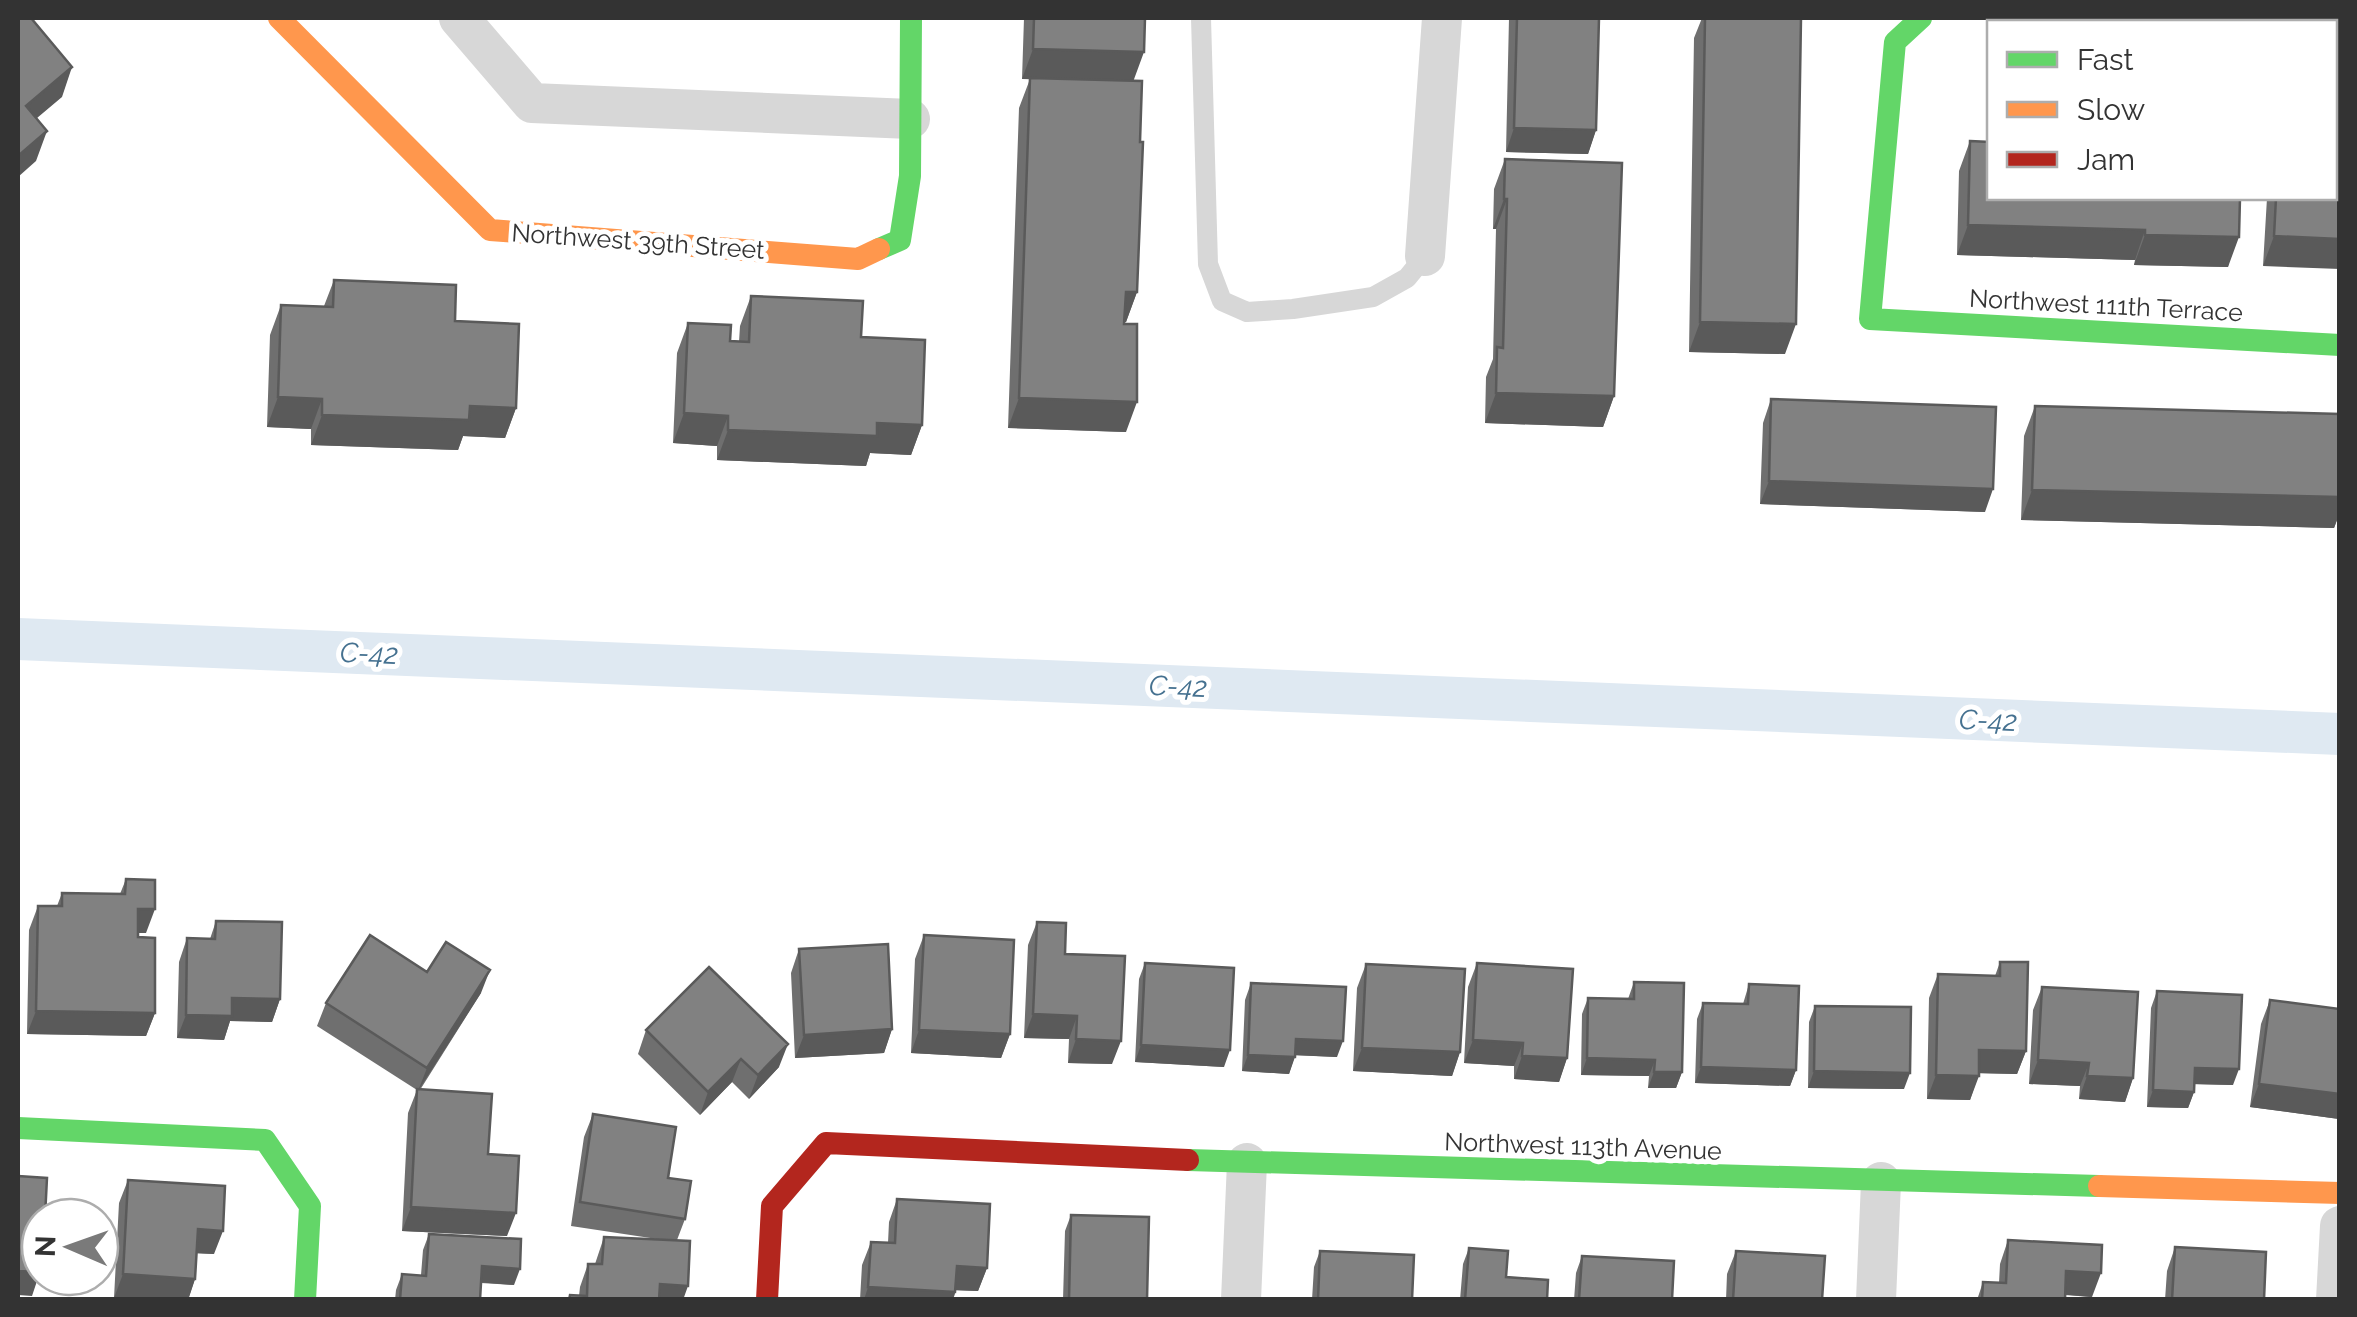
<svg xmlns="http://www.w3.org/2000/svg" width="2357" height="1317" viewBox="0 0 2357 1317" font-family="Raleway,sans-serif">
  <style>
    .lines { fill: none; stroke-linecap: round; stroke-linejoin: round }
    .canal { stroke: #dfe9f2; stroke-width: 42 }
    .lane { stroke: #d7d7d7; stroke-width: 20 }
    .street { stroke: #d7d7d7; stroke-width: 40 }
    .fast { stroke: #63d668; stroke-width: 22 }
    .slow { stroke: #ff974d; stroke-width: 22 }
    .jam { stroke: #b3261e; stroke-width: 22 }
    .wall { fill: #6f6f6f }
    .shaded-wall { fill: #5a5a5a }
    .building { fill: #818181; stroke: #5a5a5a; stroke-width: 2.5 }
    .labels { text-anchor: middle; stroke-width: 10; stroke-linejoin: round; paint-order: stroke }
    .street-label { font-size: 25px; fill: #333; stroke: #fff }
    .water-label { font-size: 28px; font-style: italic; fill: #457190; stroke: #fff }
  </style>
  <rect width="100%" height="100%" fill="#fff"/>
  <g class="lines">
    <path class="canal" d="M18 639 2340 734"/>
    <path class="lane" d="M1201 18 1208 264 1222 301 1247 312 1293 309 1373 297 1407 278 1425 256"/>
    <path class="street" d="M459 18 532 103 910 119
      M1425 256 1442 18
      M1241 1300 1247 1163
      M1876 1300 1881 1182
      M2336 1300 2340 1226"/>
    <path class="fast" d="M1921 18 1895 42 1870 319 2340 345
      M879 249 900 240 910 176 911 18
      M18 1128 265 1140 310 1206 305 1300
      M1188 1160 2099 1186"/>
    <path class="slow" d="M279 18 490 230 858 259 879 249
      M2099 1186 2340 1193"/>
    <path class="jam" d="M767 1300 772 1206 826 1143 1188 1160"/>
  </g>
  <path class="wall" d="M1024 18H1145L1133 81 1137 292 1126 322H1125L1126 432 1008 428 1019 108 1030 79H1022Z
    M1509 18H1599L1596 130 1588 154 1506 152Z
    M1702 18H1801L1785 354 1689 352 1694 38Z
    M2021 18H2149L2144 22H2019Z
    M1970 141 2240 198 2228 267 2134 265 2135 260 1957 255 1959 171Z
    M1505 159 1614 396 1603 427 1485 423 1486 377 1493 359 1496 229H1493L1494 189Z
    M2267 198H2334L2263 266Z
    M334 280 455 321 516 408 505 438 463 436 458 450 311 445V429L267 427 270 335 281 305 324 306Z
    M751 296 861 337 922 425 911 455 870 453 866 466 717 460V446L673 443 677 353 688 323 730 341 739 342 740 326Z
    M1771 399 1985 512 1760 504 1763 423Z
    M2035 406 2340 414V512L2334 528 2021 520 2024 436Z
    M126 879 146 933H138V937L155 1013 146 1036 27 1034 29 930 38 906H57L62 893 120 894Z
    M216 921 280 999 272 1022 230 1021 224 1040 177 1038 179 962 187 938 210 939Z
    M1037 922 1065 954 1112 1064 1068 1063 1069 1039 1024 1038 1028 945Z
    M924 935 1010 1034 1001 1058 911 1053 915 959Z
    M799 949 892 1029 884 1053 795 1058 791 973Z
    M2000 962 2026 1051 2017 1074 1979 1073 1970 1100 1927 1099 1929 998 1938 974 1995 976Z
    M1145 963 1224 1067 1135 1062 1139 979Z
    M1477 963 1567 1058 1559 1082 1514 1079V1066L1464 1063 1468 987Z
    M1366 964 1460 1052 1452 1076 1353 1071 1357 988Z
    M427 972 481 993 420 1090 488 1154 507 1236 402 1231 408 1113 417 1090 317 1026 326 1003Z
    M1634 982 1682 1072 1676 1088H1648L1649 1076 1581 1075 1582 1014 1588 998 1628 999Z
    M1251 983 1337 1057 1295 1055 1289 1074 1242 1071 1245 1000Z
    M1749 984 1796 1070 1790 1086 1695 1083 1697 1019 1703 1003 1743 1004Z
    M2042 987 2133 1078 2125 1102 2079 1099 2080 1086 2029 1084 2033 1010Z
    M2157 991 2233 1085 2194 1084V1092L2188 1108 2147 1107 2151 1008Z
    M2270 1000 2339 1119 2250 1107 2261 1024Z
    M1815 1006 1904 1089 1808 1088 1809 1022Z
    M646 1030 779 1067 749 1099 732 1082 700 1115 638 1054Z
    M593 1114 668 1178 685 1219 677 1240 683 1300H568L570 1295 579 1296 580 1287 588 1264H595L604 1237 657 1239 571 1226 584 1137Z
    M128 1180 214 1254 197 1253 195 1279 188 1300 114 1298 119 1203Z
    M897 1199 987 1268 978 1291 956 1290 953 1300H860L862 1265 871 1242 888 1243 889 1222Z
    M1071 1215 1147 1300H1063L1065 1231Z
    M429 1234 514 1285 481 1283 480 1300H395L396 1290 402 1274 421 1275 423 1250Z
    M2008 1240 2092 1297 2065 1295V1300H1977L1983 1282 1999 1283 2000 1264Z
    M2175 1247 2264 1300H2165L2167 1271Z
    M1469 1248 1506 1277 1547 1300H1460L1463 1264Z
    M1320 1251 1412 1300H1312L1314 1267Z
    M1736 1251 1822 1300H1726L1727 1274Z
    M1582 1256 1672 1300H1574L1576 1273Z"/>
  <path class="shaded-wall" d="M2129 18H2149L2144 22H2124Z
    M1033 49 1144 52 1133 82 1022 79Z
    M72 67 62 97 18 134 26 106Z
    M1514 128 1596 130 1588 154 1506 152Z
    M47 131 36 161 18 177V156Z
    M1504 199H1507L1496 229H1493Z
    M1968 225 2145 230 2135 260 1957 255Z
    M2145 235 2239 237 2228 267 2134 265Z
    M2274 236 2340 239V269L2263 266Z
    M1126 292H1137L1126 322H1115Z
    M1700 322 1796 324 1785 354 1689 352Z
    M1496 393 1614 396 1603 427 1485 423Z
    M278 397 322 399 311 429 267 427Z
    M1019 398 1137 402 1126 432 1008 428Z
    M470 406 516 408 505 438 463 436 458 450 311 445 322 415Z
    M684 413 728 416 717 446 673 443Z
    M877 423 922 425 911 455 870 453 866 466 717 460 728 430Z
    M1769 481 1993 489 1985 512 1760 504Z
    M2032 490 2340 497V512L2334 528 2021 520Z
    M138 909H155L146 933H130Z
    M490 970 481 993 418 1091 427 1068Z
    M232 998 280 999 272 1022 230 1021 224 1040 177 1038 186 1015Z
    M36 1011 155 1013 146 1036 27 1034Z
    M1033 1014 1077 1016 1069 1039 1024 1038Z
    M892 1029 884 1053 795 1058 804 1035Z
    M919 1030 1010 1034 1001 1058 911 1053Z
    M1076 1039 1121 1041 1112 1064 1068 1063Z
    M1296 1039 1343 1041 1337 1057 1290 1055Z
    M1473 1040 1523 1043 1514 1066 1464 1063Z
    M788 1044 779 1067 749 1099 758 1075Z
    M1141 1045 1230 1050 1224 1067 1135 1062Z
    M1362 1048 1460 1052 1452 1076 1353 1071Z
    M1979 1050 2026 1051 2017 1074 1970 1073Z
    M1248 1055 1295 1057 1289 1074 1242 1071Z
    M1522 1056 1567 1058 1559 1082 1514 1079Z
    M1587 1058 1655 1060 1649 1076 1581 1075Z
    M741 1059 732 1082 700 1115 708 1092Z
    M2038 1060 2089 1063 2080 1086 2029 1084Z
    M1701 1067 1796 1070 1790 1086 1695 1083Z
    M2195 1068 2239 1069 2233 1085 2190 1084Z
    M1814 1071 1910 1073 1904 1089 1808 1088Z
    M1654 1072H1682L1676 1088H1648Z
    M1936 1075 1979 1076 1970 1100 1927 1099Z
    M2087 1076 2133 1078 2125 1102 2079 1099Z
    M2259 1084 2340 1094 2339 1119 2250 1107Z
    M2153 1090 2194 1092 2188 1108 2147 1107Z
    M411 1207 516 1213 507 1236 402 1231Z
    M198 1229 223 1231 214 1254 189 1253Z
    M482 1266 520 1269 514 1285 476 1282Z
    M957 1266 987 1268 978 1291 948 1290Z
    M18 1271 40 1272 32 1296 18 1295Z
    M2066 1271 2101 1273 2092 1297 2058 1294Z
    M123 1274 195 1279 188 1300 114 1298Z
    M660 1284 688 1286 683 1300H654Z
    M868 1287 955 1292 953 1300H864Z"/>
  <path class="building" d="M18 18H31L72 67 26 106 47 131 18 156Z
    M1034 18H1145L1144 52 1033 49Z
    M1517 18H1599L1596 130 1514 128Z
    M1705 18H1801L1796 324 1700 322Z
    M2041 18H2129L2124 22H2045Z
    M1030 78 1142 81 1140 142H1143L1137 292H1126L1124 324H1137V402L1019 398Z
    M1970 141 1990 142V198H2240L2239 237 2145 235V230L1968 225Z
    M2334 152H2340V239L2274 236 2276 198H2334Z
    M1505 159 1622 163 1614 396 1496 393 1497 347 1503 348 1507 199H1504Z
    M334 280 456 285 455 321 519 324 516 408 470 406 469 420 322 415V399L278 397 281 305 333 307Z
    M751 296 863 301 861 337 925 340 922 425 877 423V436L728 430V416L684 413 688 323 731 325 730 341 749 342Z
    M1771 399 1996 407 1993 489 1769 481Z
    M2035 406 2340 414V497L2032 490Z
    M126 879 155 880V909H138V937L155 938V1013L36 1011 38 906H62V893L125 894Z
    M216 921 282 922 280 999 232 998V1016L186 1015 187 938 215 939Z
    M1037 922 1066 923 1065 954 1125 956 1121 1041 1076 1039 1077 1016 1033 1014Z
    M370 935 427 972 446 942 490 970 427 1068 326 1003Z
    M924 935 1014 940 1010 1034 919 1030Z
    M888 944 892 1029 804 1035 799 949Z
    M2000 962H2028L2026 1051 1979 1050V1076L1936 1075 1938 974 2000 976Z
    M1145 963 1234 968 1230 1050 1141 1045Z
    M1477 963 1573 969 1567 1058 1522 1056 1523 1043 1473 1040Z
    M1366 964 1465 969 1460 1052 1362 1048Z
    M709 967 788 1044 758 1075 741 1059 708 1092 646 1030Z
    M1634 982 1684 983 1682 1072H1654L1655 1060 1587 1058 1588 998 1634 999Z
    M1251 983 1346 987 1343 1041 1296 1039 1295 1057 1248 1055Z
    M1749 984 1799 986 1796 1070 1701 1067 1703 1003 1748 1004Z
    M2042 987 2138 992 2133 1078 2087 1076 2089 1063 2038 1060Z
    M2157 991 2242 995 2239 1069 2195 1068 2194 1092 2153 1090Z
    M2270 1000 2340 1009V1094L2259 1084Z
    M1815 1006 1911 1007 1910 1073 1814 1071Z
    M417 1089 492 1094 488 1154 519 1156 516 1213 411 1207Z
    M593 1114 676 1127 668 1178 691 1181 685 1219 580 1202Z
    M18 1176 47 1178 45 1217H40V1272L18 1271Z
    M128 1180 225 1186 223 1231 198 1229 195 1279 123 1274Z
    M897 1199 990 1204 987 1268 957 1266 955 1292 868 1287 871 1242 895 1243Z
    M1071 1215 1149 1217 1147 1300H1069Z
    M429 1234 521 1239 520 1269 482 1266 480 1300H400L402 1274 426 1276Z
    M604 1237 690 1241 688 1286 660 1284 659 1300H569L570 1295 587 1296 588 1264H602Z
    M2008 1240 2102 1245 2101 1273 2066 1271 2065 1300H1982L1983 1282 2006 1283Z
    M2175 1247 2266 1252 2264 1300H2172Z
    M1469 1248 1508 1251 1506 1277 1548 1280 1547 1300H1465Z
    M1320 1251 1414 1255 1412 1300H1318Z
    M1736 1251 1825 1256 1822 1300H1733Z
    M1582 1256 1674 1261 1672 1300H1579Z"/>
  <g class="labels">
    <g class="street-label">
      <text transform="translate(638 241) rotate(4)" y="9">Northwest 39th Street</text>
      <text transform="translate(2106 305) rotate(3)" y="9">Northwest 111th Terrace</text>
      <text transform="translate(1583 1146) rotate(2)" y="9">Northwest 113th Avenue</text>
    </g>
    <g class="water-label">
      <text transform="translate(369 653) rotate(2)" y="10">C-42</text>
      <text transform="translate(1178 686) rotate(2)" y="10">C-42</text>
      <text transform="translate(1988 720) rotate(2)" y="10">C-42</text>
    </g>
  </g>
  <rect width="2357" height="1317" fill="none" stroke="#333333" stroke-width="40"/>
  <rect x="1987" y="20" width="350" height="180" fill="#ffffff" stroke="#adadad" stroke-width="2.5"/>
  <rect x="2007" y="52" width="50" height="15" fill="#63d668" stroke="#adadad" stroke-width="2.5"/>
  <text x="2077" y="70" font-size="30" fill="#333333">Fast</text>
  <rect x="2007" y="102" width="50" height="15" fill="#ff974d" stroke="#adadad" stroke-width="2.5"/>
  <text x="2077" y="120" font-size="30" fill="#333333">Slow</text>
  <rect x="2007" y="152" width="50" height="15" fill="#b3261e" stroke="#adadad" stroke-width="2.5"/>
  <text x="2077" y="170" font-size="30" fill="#333333">Jam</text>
  <g transform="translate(70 1247) rotate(272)"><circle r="48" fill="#ffffff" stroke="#adadad" stroke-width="2.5"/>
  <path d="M0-8L18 38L0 25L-18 38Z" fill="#7a7a7a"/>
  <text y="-15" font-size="28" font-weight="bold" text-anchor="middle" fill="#333333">N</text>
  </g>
</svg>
